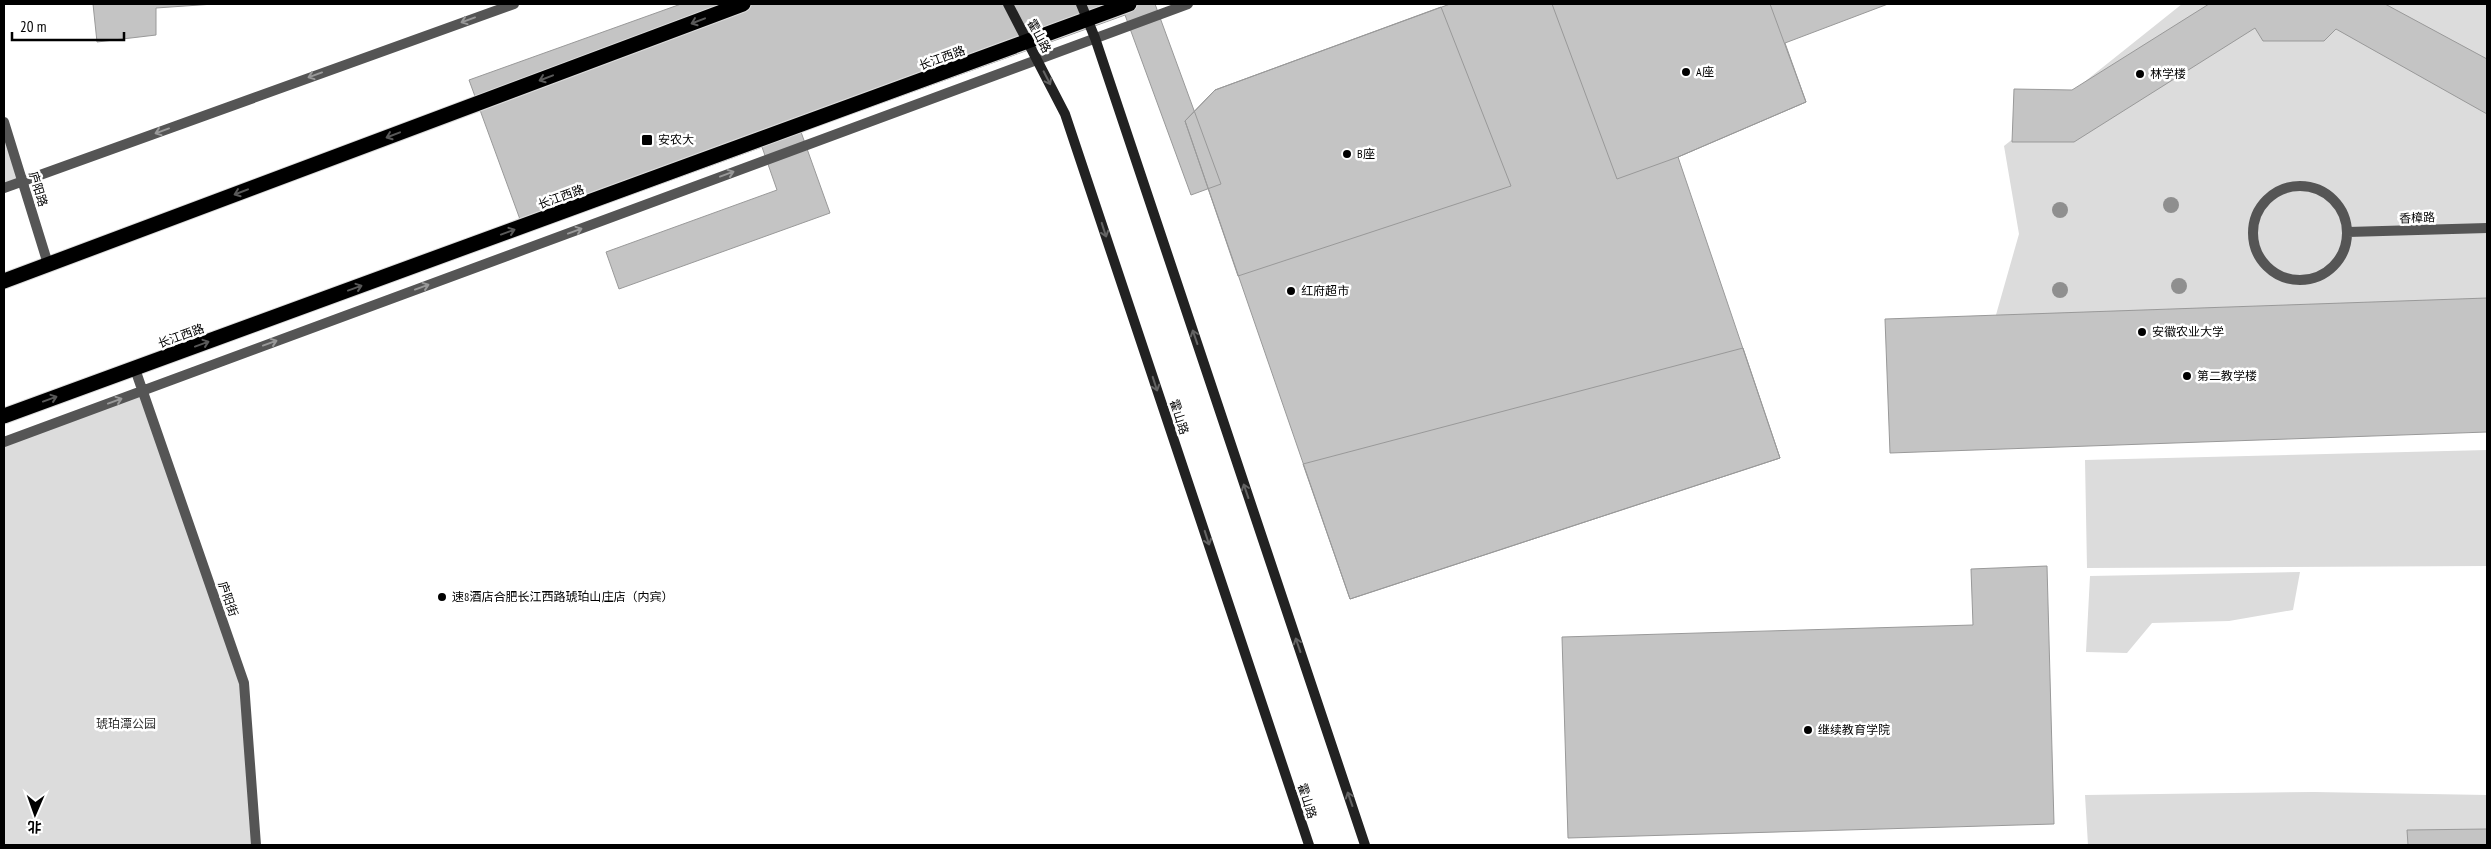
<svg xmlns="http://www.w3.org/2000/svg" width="2491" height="849" viewBox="0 0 2491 849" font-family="'PT Sans Narrow','Noto Sans SC',sans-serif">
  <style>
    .green { fill: #dcdcdc }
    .building { fill: #c4c4c4; stroke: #999 }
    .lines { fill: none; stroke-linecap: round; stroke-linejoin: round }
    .highway-casing { stroke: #dbdbdb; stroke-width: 17 }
    .street { stroke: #555; stroke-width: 10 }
    .secondary { stroke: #222; stroke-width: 10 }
    .highway { stroke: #000; stroke-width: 15 }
    .tree { fill: #8f8f8f }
    .oneway { stroke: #999 }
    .oneway2 { stroke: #595959 }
    .oneway3 { stroke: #646464 }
    .poi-dot { fill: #000; stroke: #fff; stroke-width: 2 }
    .labels { text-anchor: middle; stroke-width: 5; stroke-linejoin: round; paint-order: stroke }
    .street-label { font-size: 12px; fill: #000; stroke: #fff }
    .poi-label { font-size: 12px; fill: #000; stroke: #fff; text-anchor: start }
    .park-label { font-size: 12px; fill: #333; stroke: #fff }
  </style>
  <rect width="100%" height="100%" fill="#fff"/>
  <path class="green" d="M2182 4H2487V325L1988 343 2019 234 2004 146Z
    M4 122 22 181 4 188Z
    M142 391 244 683 256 845H4V442Z
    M2487 450V566L2087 568 2085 460Z
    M2300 572 2293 610 2229 621 2152 623 2127 653 2086 652 2090 576Z
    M2314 792 2487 795V845H2088L2085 795Z"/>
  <path class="building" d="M93 4H214L156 8V35L97 42Z
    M681 4H1155L1221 184 1191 195 1125 15 801 132 830 213 619 289 606 252 777 190 762 147 525 233 469 80Z
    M1450 4H1888L1785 43 1806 102 1678 157 1780 458 1350 599 1185 121 1215 90Z
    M1552 4H1770L1806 102 1678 157 1617 179Z
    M2209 4H2385L2487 59V114L2336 29 2324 41H2263L2255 28 2074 142H2012L2014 89 2072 90Z
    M1441 7 1511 186 1238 276 1185 121 1215 90Z
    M2487 298V432L1890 453 1885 319Z
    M1743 348 1780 458 1350 599 1303 464Z
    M2047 566 2054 824 1568 838 1562 637 1973 625 1971 569Z
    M2487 829V845H2408L2407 830Z"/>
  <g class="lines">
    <defs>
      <path id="highway" d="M4 281 743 4
        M4 416 1129 4"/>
    </defs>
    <use href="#highway" class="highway-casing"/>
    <path class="street" d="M4 122 48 264
      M2253 233a47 47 0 1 1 94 0a47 47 0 1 1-94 0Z
      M4 188 514 4
      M2348 232 2487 228
      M135 369 244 683 256 845
      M4 442 1188 4"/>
    <path class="secondary" d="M1008 4 1065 114 1309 845
      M1081 4 1095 38 1365 845"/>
    <use href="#highway" class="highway"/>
  </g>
  <g class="tree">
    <circle cx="2171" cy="205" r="8"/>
    <circle cx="2060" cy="210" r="8"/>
    <circle cx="2179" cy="286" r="8"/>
    <circle cx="2060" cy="290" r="8"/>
  </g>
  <defs><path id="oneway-shaft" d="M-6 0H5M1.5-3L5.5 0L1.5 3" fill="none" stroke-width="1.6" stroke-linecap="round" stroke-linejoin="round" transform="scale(1.25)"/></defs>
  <g class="oneway">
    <use href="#oneway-shaft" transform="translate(468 20) rotate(160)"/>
    <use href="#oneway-shaft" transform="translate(315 75) rotate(160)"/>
    <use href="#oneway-shaft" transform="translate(162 131) rotate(160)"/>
    <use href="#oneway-shaft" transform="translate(727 174) rotate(-20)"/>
    <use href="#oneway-shaft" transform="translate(575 231) rotate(-20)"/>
    <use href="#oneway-shaft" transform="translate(422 287) rotate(-20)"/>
    <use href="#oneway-shaft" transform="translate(270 343) rotate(-20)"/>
    <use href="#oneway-shaft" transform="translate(115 401) rotate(-20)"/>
  </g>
  <g class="oneway2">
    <use href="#oneway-shaft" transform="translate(698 21) rotate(159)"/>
    <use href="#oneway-shaft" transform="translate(546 78) rotate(159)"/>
    <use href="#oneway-shaft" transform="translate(393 135) rotate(159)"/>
    <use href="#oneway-shaft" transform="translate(241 192) rotate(159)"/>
    <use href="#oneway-shaft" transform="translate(508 232) rotate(-20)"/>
    <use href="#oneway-shaft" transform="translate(355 288) rotate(-20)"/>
    <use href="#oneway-shaft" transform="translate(202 344) rotate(-20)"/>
    <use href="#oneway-shaft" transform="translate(50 399) rotate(-20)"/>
  </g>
  <g class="oneway3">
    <use href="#oneway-shaft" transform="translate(1047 78) rotate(63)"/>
    <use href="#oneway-shaft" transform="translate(1104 230) rotate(72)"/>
    <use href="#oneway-shaft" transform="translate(1195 337) rotate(-109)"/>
    <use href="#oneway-shaft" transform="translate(1155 384) rotate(72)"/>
    <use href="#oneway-shaft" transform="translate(1246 491) rotate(-109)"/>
    <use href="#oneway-shaft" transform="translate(1207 538) rotate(72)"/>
    <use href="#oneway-shaft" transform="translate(1298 645) rotate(-109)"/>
    <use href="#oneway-shaft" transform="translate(1350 799) rotate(-109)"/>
  </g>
  <g class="poi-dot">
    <circle cx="1686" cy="72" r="5"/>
    <circle cx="2140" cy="74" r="5"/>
    <rect x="641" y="134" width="12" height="12" rx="2.5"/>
    <circle cx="1347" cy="154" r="5"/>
    <circle cx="1291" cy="291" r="5"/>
    <circle cx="2142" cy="332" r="5"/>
    <circle cx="2187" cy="376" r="5"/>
    <circle cx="442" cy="597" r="5"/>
    <circle cx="1808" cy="730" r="5"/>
  </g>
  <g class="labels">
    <g class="street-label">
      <text transform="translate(1039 36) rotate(62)" y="4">霍山路</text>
      <text transform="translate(942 58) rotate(-20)" y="4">长江西路</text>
      <text transform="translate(38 189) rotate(73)" y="4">庐阳路</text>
      <text transform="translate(561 197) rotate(-20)" y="4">长江西路</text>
      <text transform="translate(2417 218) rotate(-2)" y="4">香樟路</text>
      <text transform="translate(181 336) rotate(-20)" y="4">长江西路</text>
      <text transform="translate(1179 417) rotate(72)" y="4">霍山路</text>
      <text transform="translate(228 599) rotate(71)" y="4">庐阳街</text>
      <text transform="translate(1307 801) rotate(72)" y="4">霍山路</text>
    </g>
    <g class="poi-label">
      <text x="1696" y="76">A座</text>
      <text x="2150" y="78">林学楼</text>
      <text x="658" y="144">安农大</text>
      <text x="1357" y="158">B座</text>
      <text x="1301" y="295">红府超市</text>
      <text x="2152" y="336">安徽农业大学</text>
      <text x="2197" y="380">第二教学楼</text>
      <text x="452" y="601">速8酒店合肥长江西路琥珀山庄店（内宾）</text>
      <text x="1818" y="734">继续教育学院</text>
    </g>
    <g class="park-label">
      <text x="126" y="728">琥珀潭公园</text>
    </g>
  </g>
  <rect width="2491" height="849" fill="none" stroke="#000000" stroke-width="10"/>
  <g transform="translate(35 814) rotate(182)" stroke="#ffffff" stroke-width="4" paint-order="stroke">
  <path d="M0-4L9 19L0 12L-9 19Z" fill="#000000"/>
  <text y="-8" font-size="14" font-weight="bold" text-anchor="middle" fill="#000000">北</text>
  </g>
  <path d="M12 32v8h112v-8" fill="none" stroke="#000000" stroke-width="2.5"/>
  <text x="20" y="32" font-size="15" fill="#000000" stroke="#ffffff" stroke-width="4" paint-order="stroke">20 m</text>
</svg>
